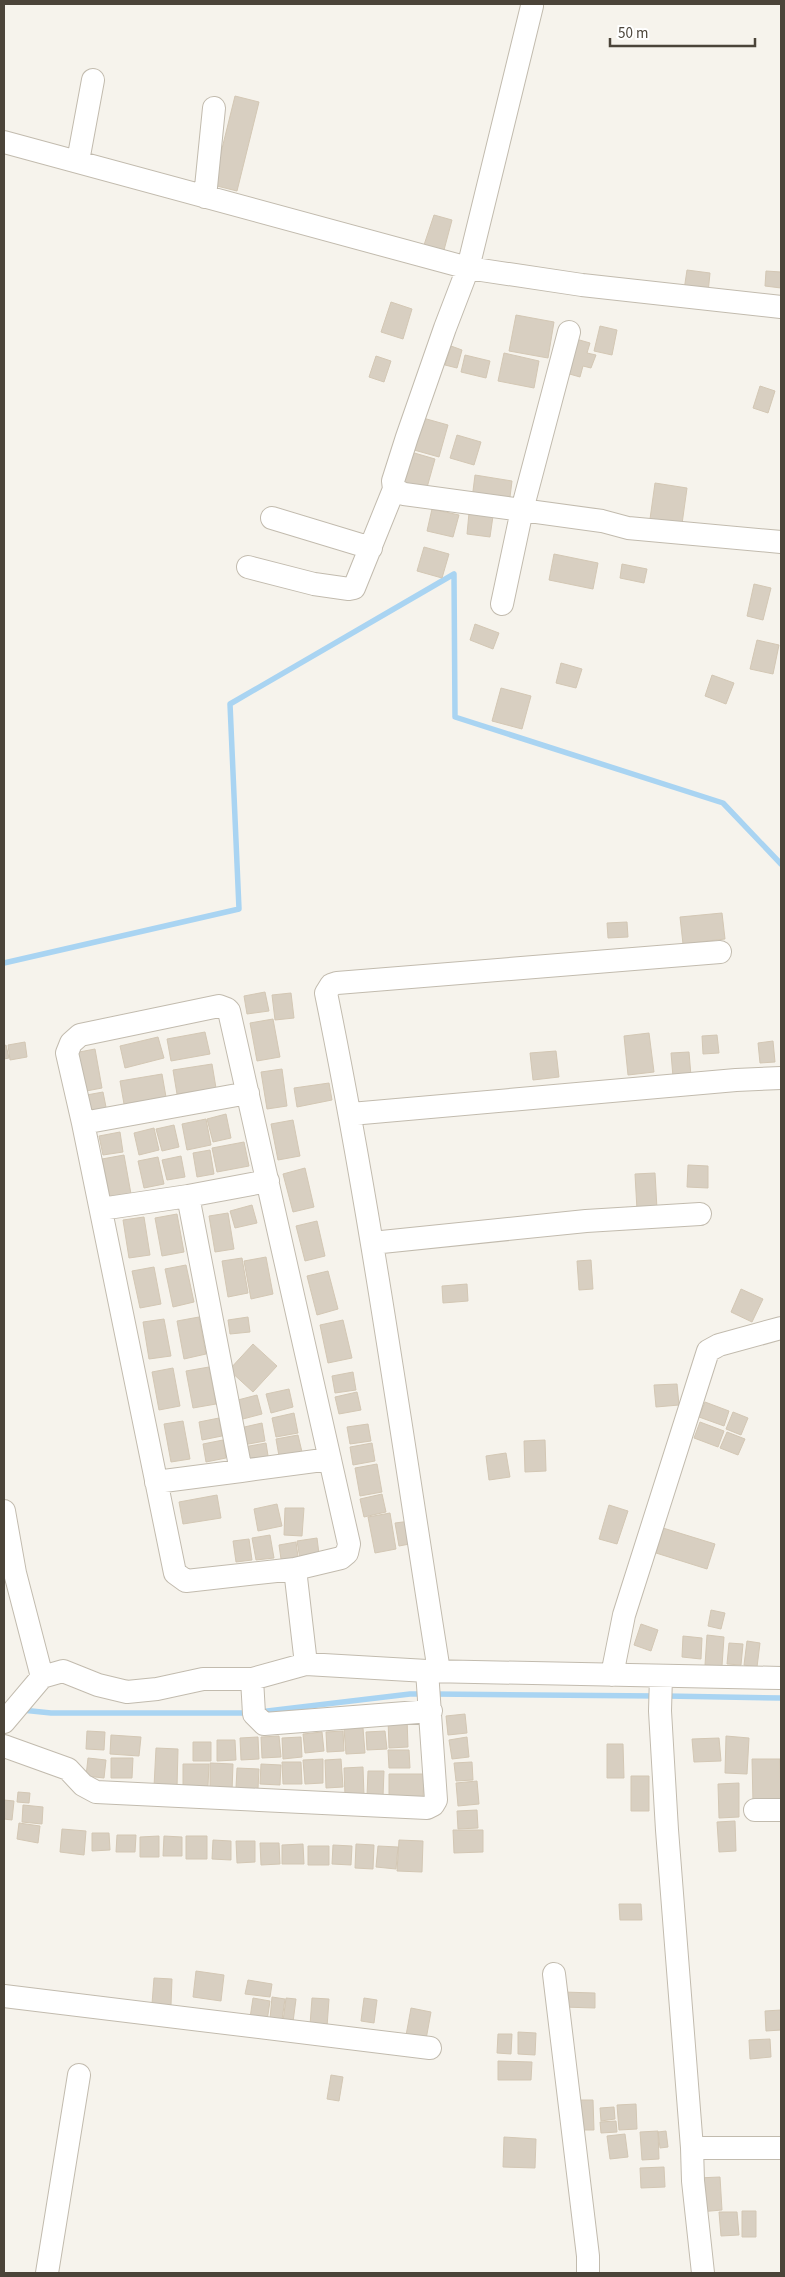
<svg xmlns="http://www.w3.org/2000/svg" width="785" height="2277" viewBox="0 0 785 2277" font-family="'Source Sans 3',sans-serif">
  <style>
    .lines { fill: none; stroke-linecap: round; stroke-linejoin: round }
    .stream { stroke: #a9d4f2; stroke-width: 5.5 }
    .building { fill: #d8cfc1; stroke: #d3c7b4 }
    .minor-casing { stroke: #c2bbae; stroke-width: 24 }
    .minor { stroke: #fff; stroke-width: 22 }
  </style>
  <rect width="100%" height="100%" fill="#f6f3ec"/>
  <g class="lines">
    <path class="stream" d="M4 963 239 909 230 704 454 574 455 717 723 803 781 864
      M433 1694 657 1696
      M666 1696 781 1698
      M22 1710 51 1713H250
      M259 1712 410 1694H424"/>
  </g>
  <path class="building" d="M235 96 259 102 237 191 213 185Z
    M434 215 452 220 444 250 424 245Z
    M687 270 710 273 708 293 684 290Z
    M766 271 781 272V288L765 286Z
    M391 302 412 309 403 339 381 332Z
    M516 315 554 322 548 358 509 351Z
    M600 326 617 330 612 355 594 351Z
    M576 339 590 343 587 353 596 355 591 368 583 366 580 377 566 373Z
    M451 346 462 350 457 368 445 365Z
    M504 353 539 361 534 388 498 381Z
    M465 355 490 361 486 378 461 372Z
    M376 356 391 361 384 382 369 377Z
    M760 386 775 391 768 413 753 408Z
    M423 418 448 425 439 457 414 450Z
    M457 435 481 442 474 465 450 458Z
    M411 452 435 459 426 491 401 484Z
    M475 475 512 481 509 505 472 499Z
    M655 483 687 488 682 524 650 519Z
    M432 509 459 515 453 537 427 531Z
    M469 513 493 516 490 537 467 534Z
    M424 547 449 554 442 578 417 571Z
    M554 554 598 563 593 589 549 580Z
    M622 564 647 569 644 583 620 578Z
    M754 584 771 588 763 620 747 616Z
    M475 624 499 633 493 649 470 640Z
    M757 640 779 645 773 674 750 669Z
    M561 663 582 669 576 688 556 683Z
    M712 675 734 683 726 704 705 696Z
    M501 688 531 696 522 729 492 721Z
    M722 913 725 939 683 944 680 917Z
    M627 922 628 937 608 938 607 923Z
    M265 992 269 1011 247 1014 244 996Z
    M291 993 294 1018 275 1020 272 995Z
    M273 1019 280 1057 257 1061 250 1023Z
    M205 1032 210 1054 171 1061 167 1039Z
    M649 1033 654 1072 628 1075 624 1036Z
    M717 1035 719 1053 703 1054 702 1036Z
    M158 1037 164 1058 125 1068 120 1046Z
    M773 1041 775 1062 760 1063 758 1043Z
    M25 1042 27 1057 10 1060 8 1045Z
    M6 1045 9 1058 4 1059V1046Z
    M95 1049 102 1088 81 1092 74 1053Z
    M556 1051 559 1077 533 1080 530 1053Z
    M689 1052 691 1076 673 1077 671 1053Z
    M212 1064 216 1088 177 1094 173 1070Z
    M282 1069 287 1106 267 1109 261 1072Z
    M162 1074 166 1097 124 1104 120 1081Z
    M329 1083 332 1100 297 1107 294 1088Z
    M103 1092 107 1112 85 1116 81 1096Z
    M226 1114 231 1138 213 1142 207 1119Z
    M206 1119 211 1145 187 1150 182 1124Z
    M293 1120 300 1156 278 1160 271 1124Z
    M174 1125 179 1147 162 1151 156 1129Z
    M154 1128 159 1150 139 1155 134 1133Z
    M120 1132 123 1152 103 1155 99 1136Z
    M244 1142 249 1166 217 1172 212 1148Z
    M210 1150 214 1174 197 1177 193 1153Z
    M124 1155 131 1194 110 1198 102 1159Z
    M181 1156 185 1177 167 1180 162 1160Z
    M158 1157 164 1184 144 1188 138 1161Z
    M688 1165 708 1166V1188L687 1187Z
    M305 1168 314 1207 293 1212 283 1174Z
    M655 1173 657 1209 637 1210 635 1174Z
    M252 1205 257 1223 235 1228 230 1211Z
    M228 1213 234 1249 215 1252 209 1216Z
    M177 1214 184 1252 162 1256 155 1218Z
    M144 1217 150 1255 129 1258 123 1220Z
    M317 1221 325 1256 305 1261 296 1226Z
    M266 1257 273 1294 251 1299 244 1261Z
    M242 1258 248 1293 228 1297 222 1261Z
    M591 1260 593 1289 579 1290 577 1261Z
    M186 1265 194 1302 173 1307 165 1269Z
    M154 1267 161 1304 140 1308 132 1271Z
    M328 1271 338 1309 317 1315 307 1276Z
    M467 1284 468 1301 443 1303 442 1286Z
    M741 1289 763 1299 752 1322 731 1312Z
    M199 1317 206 1354 184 1359 177 1321Z
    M248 1317 250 1332 230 1334 228 1320Z
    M164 1319 171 1356 149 1359 143 1322Z
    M343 1320 352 1358 328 1363 320 1325Z
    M253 1344 277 1366 253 1392 229 1370Z
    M209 1367 216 1404 193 1408 186 1371Z
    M173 1368 180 1406 159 1410 152 1372Z
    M353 1372 356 1390 335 1393 332 1376Z
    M677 1384 679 1405 656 1407 654 1385Z
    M289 1389 293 1407 271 1413 266 1394Z
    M357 1392 361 1410 339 1414 335 1397Z
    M257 1395 262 1414 239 1420 234 1401Z
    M705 1402 729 1411 724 1426 699 1417Z
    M733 1412 748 1418 741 1435 726 1429Z
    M294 1413 298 1433 276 1437 272 1418Z
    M219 1418 222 1436 202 1440 199 1422Z
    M183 1421 190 1459 171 1462 164 1424Z
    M700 1422 724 1431 718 1447 694 1438Z
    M262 1423 265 1441 243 1445 240 1428Z
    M368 1424 371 1441 350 1444 347 1427Z
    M727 1432 745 1439 738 1455 720 1448Z
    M298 1435 302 1452 279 1456 276 1439Z
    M223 1440 226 1458 206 1462 203 1444Z
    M545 1440 546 1471 525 1472 524 1441Z
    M266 1443 269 1462 248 1465 244 1447Z
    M372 1443 375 1461 353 1465 350 1447Z
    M506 1453 510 1477 489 1480 486 1456Z
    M377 1464 382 1492 360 1496 355 1468Z
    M382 1494 386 1512 364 1517 360 1499Z
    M217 1495 221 1518 183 1524 179 1502Z
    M277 1504 282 1526 258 1531 254 1509Z
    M609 1505 628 1511 617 1544 599 1539Z
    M285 1508H304L302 1536 284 1535Z
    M390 1513 396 1549 375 1553 368 1517Z
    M411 1521 415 1543 399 1546 395 1523Z
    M663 1528 715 1544 707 1569 656 1553Z
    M270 1535 274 1558 256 1560 252 1538Z
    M317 1538 320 1562 301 1565 297 1541Z
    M249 1539 252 1560 236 1562 233 1541Z
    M296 1542 299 1564 282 1566 279 1545Z
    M711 1610 725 1613 721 1629 708 1626Z
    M641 1624 658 1630 651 1651 634 1645Z
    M707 1635 724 1637 722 1666 705 1665Z
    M683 1636 702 1638 701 1659 682 1657Z
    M747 1641 760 1643 757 1667 744 1665Z
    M729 1643 743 1644 741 1665 727 1664Z
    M465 1714 467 1733 448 1735 446 1716Z
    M407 1718 408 1747 389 1748 388 1719Z
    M363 1728 365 1753 346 1754 344 1729Z
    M87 1731 105 1732 104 1750 86 1749Z
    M343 1731 344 1751 327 1752 326 1732Z
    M385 1731 387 1749 367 1750 366 1732Z
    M322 1732 324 1751 305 1753 303 1734Z
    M111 1735 141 1737 139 1756 110 1754Z
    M279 1736 281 1757 262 1758 261 1737Z
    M726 1736 749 1738 747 1774 725 1773Z
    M258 1737 259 1759 241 1760 240 1738Z
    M301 1737 302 1757 283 1759 282 1738Z
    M467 1737 469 1757 452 1759 449 1740Z
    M719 1738 721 1761 694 1762 692 1739Z
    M217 1740H235L236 1760 217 1761Z
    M193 1742H211V1761H193Z
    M607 1744H623L624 1778H607Z
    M156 1748 178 1749 177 1788 154 1787Z
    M388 1750H409L410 1768H389Z
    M88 1758 106 1760 104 1778 86 1776Z
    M111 1758H133L132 1778H111Z
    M323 1759V1783L305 1784 303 1760Z
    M341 1759 343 1787 326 1788 325 1760Z
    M752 1759H780L781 1802 753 1803Z
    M282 1762H301L302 1784H283Z
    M472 1762 473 1780 456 1781 454 1763Z
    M210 1763 233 1764 232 1792H210Z
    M183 1764H209L208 1786 183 1785Z
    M261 1764 281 1765 280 1785 260 1784Z
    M363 1767 364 1796H345L344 1768Z
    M237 1768 259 1769 258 1789 236 1788Z
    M368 1771H384L383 1797 367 1796Z
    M389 1774H424L423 1799 389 1798Z
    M631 1776H649V1811H631Z
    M477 1781 479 1804 458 1806 456 1783Z
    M739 1783V1817L719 1818 718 1784Z
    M18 1792 30 1793 29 1803 17 1802Z
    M4 1800 14 1801 12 1820 4 1819Z
    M23 1805 43 1807 42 1824 22 1822Z
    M477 1810 478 1828 458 1829 457 1811Z
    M735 1821 736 1851 719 1852 717 1822Z
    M19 1823 40 1826 38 1843 17 1839Z
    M62 1829 86 1831 84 1855 60 1852Z
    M453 1830H483V1852L454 1853Z
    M92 1833H109L110 1850 92 1851Z
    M117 1835H136L135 1852H116Z
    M159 1836V1857H140V1837Z
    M164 1836 182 1837V1856H163Z
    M186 1836H207V1859H186Z
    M213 1840 231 1841V1860L212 1859Z
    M399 1840 423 1841 422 1872 397 1871Z
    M236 1841H255V1862L237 1863Z
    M260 1843H279L280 1864 261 1865Z
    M303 1844 304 1864H282V1845Z
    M356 1844 374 1845 373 1869 355 1868Z
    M333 1845 352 1846 351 1865 332 1864Z
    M308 1846H329V1865H308Z
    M378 1846 398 1847 396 1869 376 1867Z
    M619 1904H641L642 1920H620Z
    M196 1971 224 1975 221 2001 193 1997Z
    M154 1978 172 1979 171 2005 152 2004Z
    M248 1980 272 1984 270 1997 245 1994Z
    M563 1992 595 1993V2008L563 2007Z
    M272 1997 285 1999 282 2020 270 2019Z
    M253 1998 270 2001 267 2021 250 2018Z
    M286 1998 296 1999 293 2022 283 2021Z
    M312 1998 329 1999 327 2027 310 2025Z
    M364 1998 377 2000 374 2023 361 2021Z
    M411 2008 431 2012 425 2045 405 2041Z
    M781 2010V2030L766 2031 765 2011Z
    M518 2032 536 2033 535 2055 518 2054Z
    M498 2034H512L511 2054 497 2053Z
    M770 2039 771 2057 750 2059 749 2040Z
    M498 2061 532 2062 531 2080H498Z
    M331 2075 343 2077 339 2101 327 2099Z
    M577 2100H593L594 2130H577Z
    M636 2104 637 2129 619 2130 617 2105Z
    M614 2107 615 2119 601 2121 600 2108Z
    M616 2121 617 2132 601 2133 600 2122Z
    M658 2131 659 2159 642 2160 640 2132Z
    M666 2131 668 2147 660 2148 658 2132Z
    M625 2134 628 2157 610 2159 607 2136Z
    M504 2137 536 2139 535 2168 503 2167Z
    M664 2167 665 2187 641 2188 640 2168Z
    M720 2177 722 2210 699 2212 697 2178Z
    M742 2211H756V2237H742Z
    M719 2212H737L739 2235 721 2236Z"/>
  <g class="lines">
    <defs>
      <path id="minor" d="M532 6 468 268 445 328 407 437 393 481 394 489 404 494 602 521 628 528 781 542
        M4 142 468 268 582 285 781 307
        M78 161 93 80
        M205 197 214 108
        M272 518 371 548
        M248 567 314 584 349 589 354 588 394 489
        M502 604 522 510 569 332
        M351 1114 736 1080 781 1078
        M83 1123 248 1093
        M188 1196 241 1471 330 1459
        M101 1209 188 1196 268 1181
        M372 1243 586 1221 700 1214
        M156 1482 241 1471
        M4 1511 15 1573 42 1677 63 1671 98 1685 127 1692 157 1689 203 1679H252L306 1664 427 1671 781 1678
        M295 1569 186 1581 175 1573 83 1123 67 1053 71 1043 80 1035 219 1006 227 1009 229 1011 349 1544 347 1553 341 1558 295 1569 306 1664
        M439 1671C403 1445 372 1218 326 993L331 985 337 983 720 952
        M612 1675 624 1615 708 1351 719 1345 781 1328
        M661 1676 660 1711 667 1830 692 2148
        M252 1679 254 1714 264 1724 431 1711
        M4 1722 42 1677
        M4 1746 68 1769 83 1785 96 1792 427 1808 433 1805 436 1800 427 1671
        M755 1810H781
        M554 1974 588 2256V2273
        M4 1996 430 2048
        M47 2273 79 2075
        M703 2273 693 2181 692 2148H781"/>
    </defs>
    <use href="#minor" class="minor-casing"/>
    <use href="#minor" class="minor"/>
  </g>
  <rect width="785" height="2277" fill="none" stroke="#4b4439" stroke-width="10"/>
  <path d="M610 38v8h145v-8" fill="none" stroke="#4b4439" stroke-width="2.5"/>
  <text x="618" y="38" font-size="15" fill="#4b4439" stroke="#ffffff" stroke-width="4" paint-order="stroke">50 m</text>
</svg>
